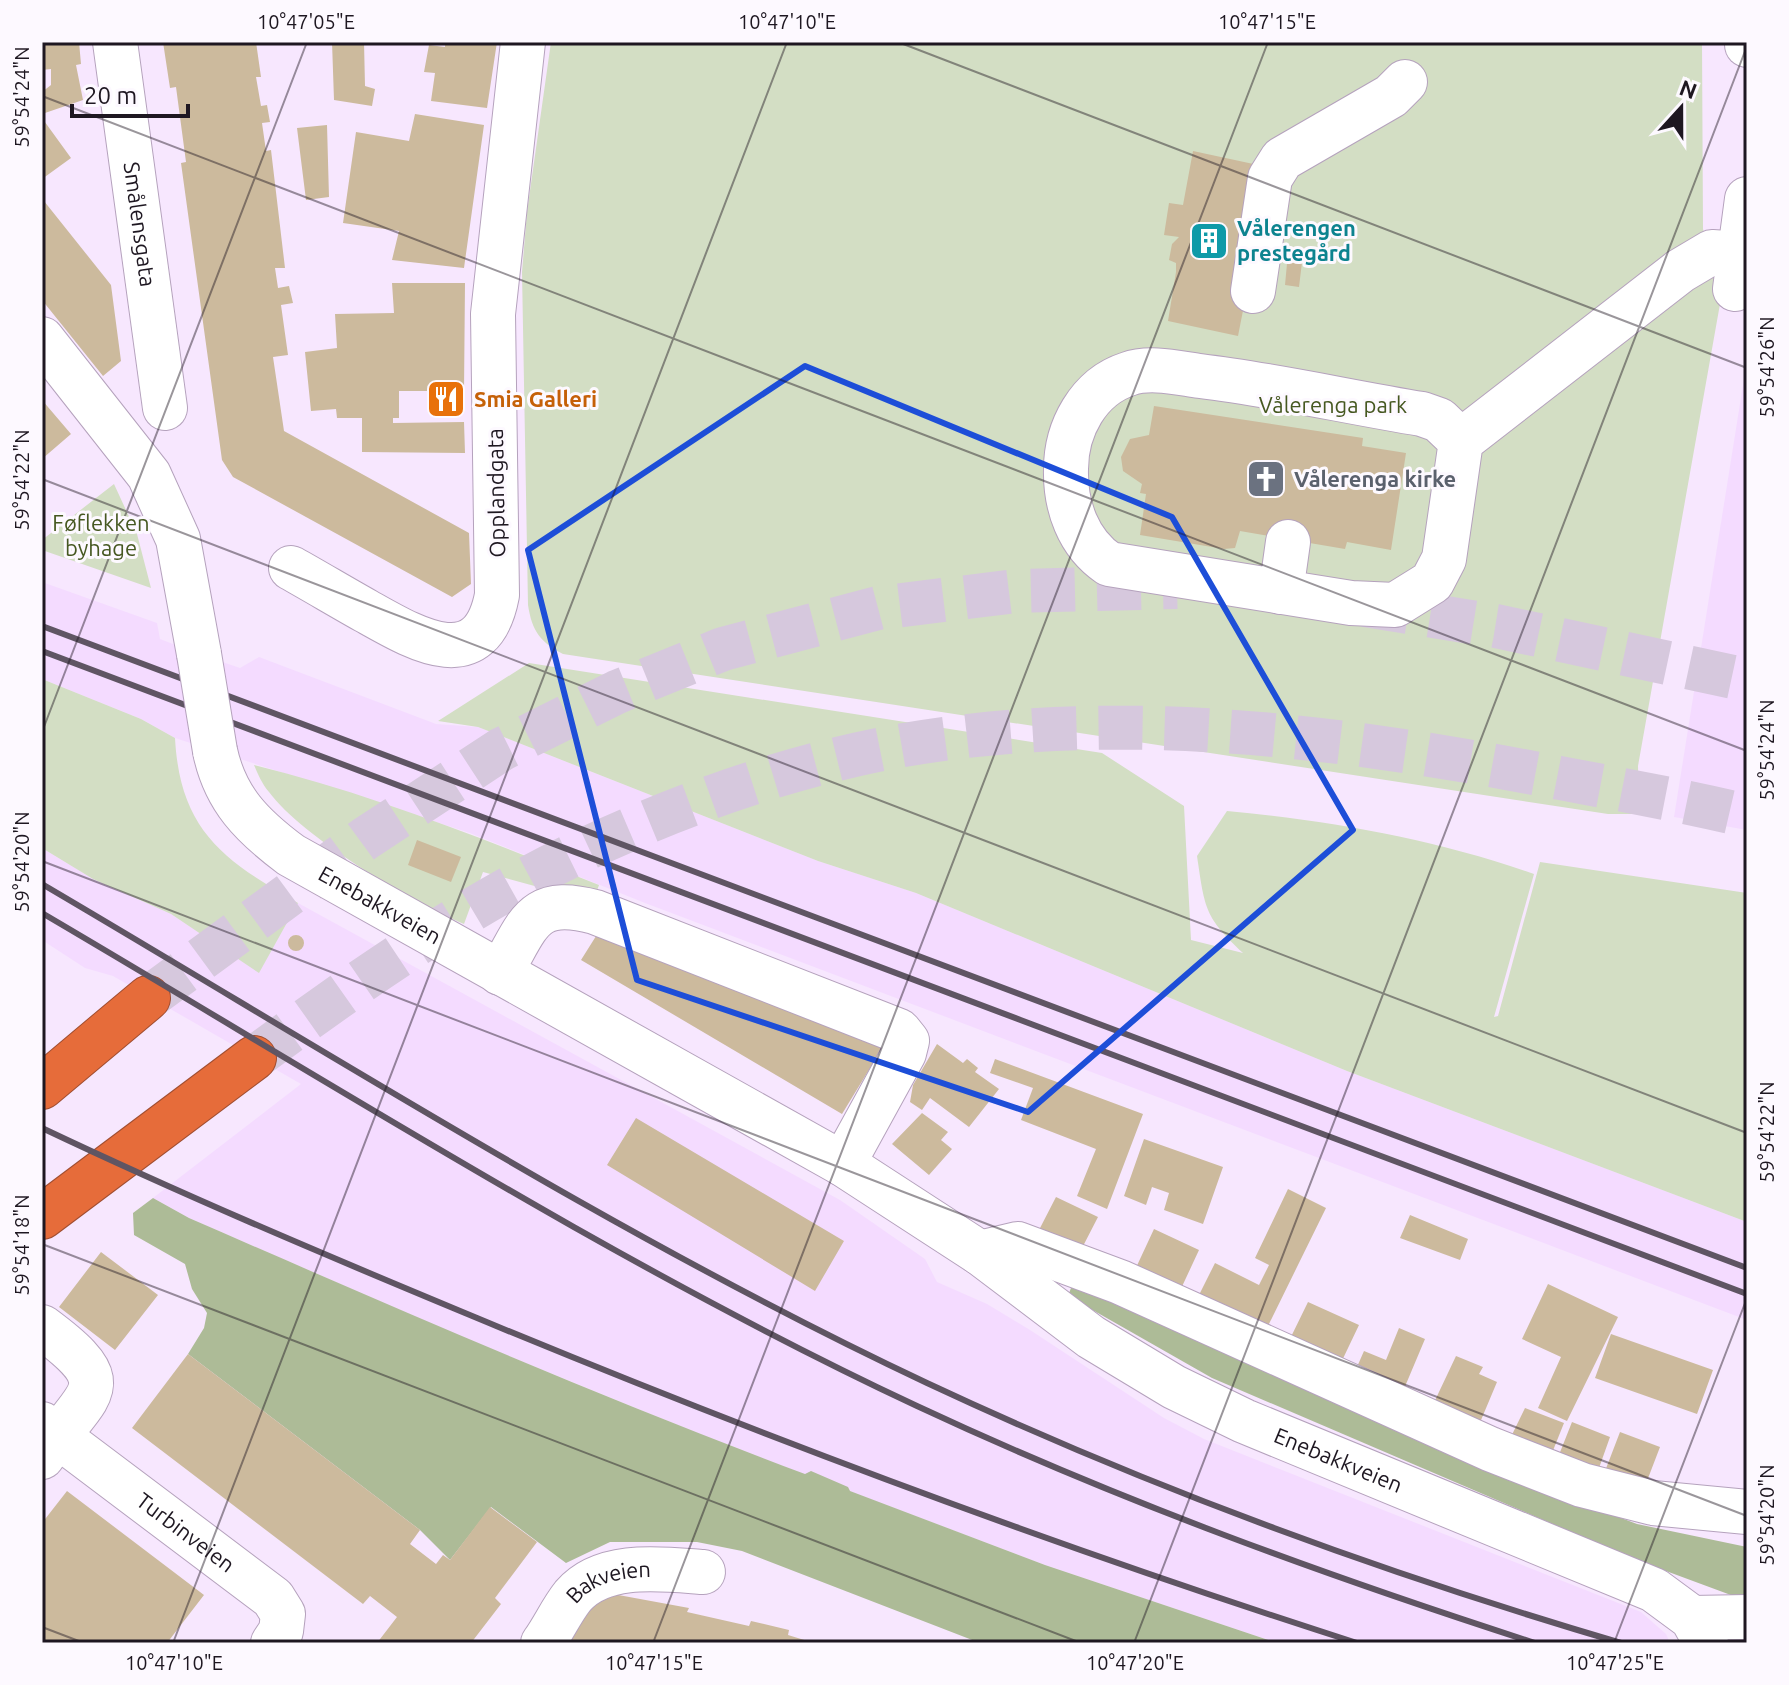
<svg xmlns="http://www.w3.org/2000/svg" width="1789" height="1685" viewBox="0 0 1789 1685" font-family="Ubuntu,sans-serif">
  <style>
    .built { fill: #f4dbff }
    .green { fill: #d3dec4 }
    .forest { fill: #adbb97 }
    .building { fill: #ccba9d }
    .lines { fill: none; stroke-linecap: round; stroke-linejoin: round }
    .highway-tunnel { stroke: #d6c8dd; stroke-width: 44; stroke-dasharray: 44 22; stroke-linecap: butt }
    .minor-casing { stroke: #b5a2bd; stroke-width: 46 }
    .highway-casing { stroke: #a04e31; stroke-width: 46 }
    .minor { stroke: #fff; stroke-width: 44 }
    .highway { stroke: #e66c3a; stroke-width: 44 }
    .rail { stroke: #5f5563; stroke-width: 6 }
    .minor-bridge-casing { stroke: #b5a2bd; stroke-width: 46; stroke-linecap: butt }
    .minor-bridge { stroke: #fff; stroke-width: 44 }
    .marked { fill: none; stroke: #1d4ed8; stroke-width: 6; stroke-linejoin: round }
    .ticks { fill: none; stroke: #1e1721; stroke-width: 2; stroke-opacity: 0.45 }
    .labels { text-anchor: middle; stroke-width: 6; stroke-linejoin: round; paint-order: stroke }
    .street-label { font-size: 22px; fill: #1e1721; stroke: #fdf9ff }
    .culture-label { font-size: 22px; font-weight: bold; fill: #0d838f; stroke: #fdf9ff; text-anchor: start }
    .food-label { font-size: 22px; font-weight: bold; fill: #c56008; stroke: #fdf9ff; text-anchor: start }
    .park-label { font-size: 22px; fill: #465821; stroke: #fdf9ff }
    .worship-label { font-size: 22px; font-weight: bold; fill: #5b616d; stroke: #fdf9ff; text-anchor: start }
    .neatline { fill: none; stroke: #1e1721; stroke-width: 3 }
    .ticks-label { font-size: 20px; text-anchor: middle; fill: #1e1721 }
  </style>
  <rect width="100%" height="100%" fill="#f7e7fe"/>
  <path class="built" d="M1747 360V830L1674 817Z
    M42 582 157 623 160 639 199 654 240 668 259 657 436 724 478 727 818 861 916 893 1347 1071 1747 1222V1320L645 903 470 833 175 738 141 719 42 679Z
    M42 848 93 879 171 914 259 972 298 903 840 1200 925 1259 937 1282 987 1304 1030 1330 1164 1418 1204 1439 1641 1612 1666 1634 1670 1643H1277L1045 1565 724 1444 457 1335 189 1218 153 1198 301 1084 113 976 85 968 42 940Z"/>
  <path class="green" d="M551 42H1702L1703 229 1723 287 1638 766 1639 808 1633 814H1608L563 654C540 642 532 631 528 605L522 272 527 212Z
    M114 484 137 534 151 588 42 550V540Z
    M529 663 1102 753 1184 806 1191 940 1243 953C1205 917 1205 910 1197 856L1227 811C1332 821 1434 839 1534 874L1494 1017 1498 1016 1540 862 1747 893V1222L1347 1071 916 893 818 861 478 727 438 721Z
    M42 679 141 719 175 738C180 830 223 860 298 903L259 973 171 914 93 879 42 848Z
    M254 765C372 794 486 840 599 885L593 902 483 872 464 924C411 901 303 838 269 792 262 784 258 774 254 765Z"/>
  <path class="forest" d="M153 1198 189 1218C393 1307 597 1396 805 1474L811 1471 848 1487 850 1491 1045 1565 1277 1643H980L742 1551 697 1542H610L566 1563 491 1507 450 1560 420 1530 188 1354 204 1328 207 1313 192 1289 185 1264 134 1235 133 1213Z
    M1074 1280 1563 1496 1637 1524 1747 1547V1601L1639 1561 1212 1378 1068 1296Z"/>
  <path class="building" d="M42 42H79L81 64 76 65 83 100 42 114V92L51 85V69L42 70Z
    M163 42H256L261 77H256L261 106 267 105 270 122 262 123 266 151 271 150 285 268H275L278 288 289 286 293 303 281 305 288 355 273 357 284 431 469 533 471 584 452 597 233 477 222 460 181 163 186 162 176 87 170 88Z
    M332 42H364L365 86 375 89 372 106 334 100Z
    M445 42H497L487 108 431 101 435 73 424 72 429 45 445 47Z
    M415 114 484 125 464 268 392 260 399 231 343 223 356 132 409 141Z
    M42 118 71 158 42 179Z
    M327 125 329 197 306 200 297 128Z
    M1193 151 1258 165 1249 280 1238 336 1168 321 1176 272V263L1169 260 1172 244 1179 237 1164 235 1169 203 1183 205Z
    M44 201 111 285 121 361 103 376 42 300Z
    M1288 253 1303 254 1299 287 1285 285Z
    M392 283H465L464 391H399V418H393V423L464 422 465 453 362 452V418H337L336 409 311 411 305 352 337 348 335 314 394 313Z
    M42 400 71 434 42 459Z
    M1154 406 1363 438 1362 446 1406 453 1391 550 1347 542 1345 549 1240 531 1235 548 1224 549 1140 535 1146 494 1140 493 1142 484 1123 471 1121 457 1130 439 1149 435Z
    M417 840 461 857 451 882 408 865Z
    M603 925 889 1037 842 1114 581 960Z
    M288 943a8 8 0 1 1 16 0a8 8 0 1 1-16 0Z
    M937 1044 963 1063 967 1059 978 1068 975 1072 999 1089 969 1127 930 1098 922 1110 910 1102 913 1085Z
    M995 1059 1143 1114 1107 1209 1077 1196 1096 1149 1021 1120 1033 1088 990 1073Z
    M922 1113 948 1132 941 1140 952 1149 929 1175 892 1144Z
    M636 1118 844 1241 815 1291 607 1165Z
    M1144 1139 1223 1167 1203 1224 1164 1210 1169 1193 1152 1187 1146 1205 1124 1196Z
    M1288 1189 1326 1208 1267 1328 1197 1299 1215 1263 1259 1285 1269 1265 1255 1258Z
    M1056 1197 1098 1217 1081 1250 1039 1230Z
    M1410 1215 1468 1239 1460 1260 1400 1238Z
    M1154 1229 1199 1250 1179 1293 1134 1272Z
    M101 1252 158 1295 115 1350 59 1307Z
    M1548 1284 1618 1317 1567 1421 1538 1408 1561 1357 1522 1339Z
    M1308 1302 1359 1325 1338 1369 1287 1345Z
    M1399 1328 1425 1339 1401 1396 1353 1376 1364 1351 1386 1360Z
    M1611 1334 1713 1370 1697 1414 1595 1378Z
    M188 1354 420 1530 410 1544 436 1564 443 1555 450 1560 490 1507 537 1542 495 1598 501 1604 471 1643H377L397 1617 370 1596 363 1604 132 1428Z
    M1456 1356 1483 1367 1479 1374 1497 1382 1476 1432 1430 1411Z
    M1525 1408 1564 1423 1548 1463 1507 1445Z
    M1572 1422 1610 1437 1593 1485 1553 1470Z
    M1620 1432 1660 1447 1642 1494 1602 1479Z
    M67 1491 204 1595 167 1643H42V1523Z
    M602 1592 689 1608 687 1612 749 1626 751 1621 789 1630 788 1635 814 1643H563Z"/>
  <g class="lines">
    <path class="highway-tunnel" d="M1365 605 1496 626 1747 680
      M148 998 366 838 502 749 617 692 723 649 878 608 1016 591 1177 587
      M254 1058C356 983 461 909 575 854 676 806 788 766 898 746 1119 707 1343 736 1560 778 1623 790 1685 801 1747 816"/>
    <defs>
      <g id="minor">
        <path id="s1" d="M115 42 165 408"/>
        <path d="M1747 42V45"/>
        <path d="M1735 289 1747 199"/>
        <path d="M1253 291 1270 178 1282 159 1391 96 1405 82"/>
        <path d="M42 339 149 475 178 539 199 654"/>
        <path d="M1461 441 1439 420 1422 414C1348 402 1275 385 1200 376 1178 373 1150 366 1128 374 1088 387 1066 429 1066 469 1065 506 1078 543 1109 564L1351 603 1395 605 1432 582 1444 559 1461 441 1680 271 1712 252 1741 254"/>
        <path d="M291 568C316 582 341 597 366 611 414 638 481 679 497 595L493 314 523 42"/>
        <path d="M1281 592 1288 542"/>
        <path id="s2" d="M215 751C225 799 252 826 291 855L843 1164 980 1253 1091 1337 1174 1387 1244 1421 1654 1590 1692 1618 1706 1643"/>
        <path d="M500 973C529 925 531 895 595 912L899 1031 907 1041 904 1053 843 1164"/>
        <path d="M980 1253 1018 1244 1120 1282 1490 1449 1582 1485 1653 1503 1747 1512"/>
        <path d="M42 1327C123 1387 90 1389 42 1457"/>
        <path id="s3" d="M42 1424 273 1598 283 1614 281 1631 273 1643"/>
        <path d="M1692 1618 1747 1617"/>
        <path id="s4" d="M543 1643C554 1628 561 1611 573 1596 603 1561 662 1569 703 1572"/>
      </g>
      <path id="highway" d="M42 1087 148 998
        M42 1217 254 1058"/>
    </defs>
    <use href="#minor" class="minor-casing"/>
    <use href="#highway" class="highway-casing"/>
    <use href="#minor" class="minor"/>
    <use href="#highway" class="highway"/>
    <path class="rail" d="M42 626 1747 1268
      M42 651 1747 1294
      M42 884C333 1055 621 1239 927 1383 1151 1488 1383 1573 1621 1643
      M42 913C330 1082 614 1264 917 1406 1118 1500 1324 1575 1535 1643
      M42 1128C181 1194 323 1254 465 1313 758 1435 1054 1546 1357 1643"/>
    <defs>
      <path id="minor-bridge" d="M199 654 215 751"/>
    </defs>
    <use href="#minor-bridge" class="minor-bridge-casing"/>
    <use href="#minor-bridge" class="minor-bridge"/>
  </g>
  <path class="marked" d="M805 366 1172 517 1353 830 1028 1112 637 980 528 550Z"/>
  <path class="ticks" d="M898 42 1747 368M42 96 1747 751M42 479 1747 1133M42 732 307 42M42 861 1747 1516M42 1244 1081 1643M42 1627 84 1643M173 1643 787 42M653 1643 1268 42M1134 1643 1747 46M1614 1643 1747 1298"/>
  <defs>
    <symbol id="building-square" viewBox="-11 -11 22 22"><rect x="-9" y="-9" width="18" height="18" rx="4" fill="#0f9aa8" stroke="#fdf9ff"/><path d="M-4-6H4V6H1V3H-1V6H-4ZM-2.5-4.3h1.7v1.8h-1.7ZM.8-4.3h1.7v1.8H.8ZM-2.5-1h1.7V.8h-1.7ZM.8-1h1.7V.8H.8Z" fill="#fff"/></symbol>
    <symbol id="restaurant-square" viewBox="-11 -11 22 22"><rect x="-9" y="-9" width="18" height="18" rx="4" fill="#e8710a" stroke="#fdf9ff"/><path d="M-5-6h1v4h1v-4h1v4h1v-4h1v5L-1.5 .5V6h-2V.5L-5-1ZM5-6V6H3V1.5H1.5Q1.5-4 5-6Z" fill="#fff"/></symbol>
    <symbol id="church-square" viewBox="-11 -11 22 22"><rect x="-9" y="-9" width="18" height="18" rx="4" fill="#6b7280" stroke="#fdf9ff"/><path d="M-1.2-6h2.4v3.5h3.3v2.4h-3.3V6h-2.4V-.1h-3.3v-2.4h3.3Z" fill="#fff"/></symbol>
  </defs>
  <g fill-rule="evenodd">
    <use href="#building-square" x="1187" y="219" width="44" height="44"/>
    <use href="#restaurant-square" x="424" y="377" width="44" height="44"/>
    <use href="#church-square" x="1244" y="457" width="44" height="44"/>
  </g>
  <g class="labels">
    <g class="street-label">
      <text dy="8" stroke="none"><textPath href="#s1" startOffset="184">Smålensgata</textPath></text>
      <text transform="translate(496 493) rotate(-91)" y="8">Opplandgata</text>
      <text dy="8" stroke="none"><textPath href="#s2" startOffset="234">Enebakkveien</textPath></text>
      <text dy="8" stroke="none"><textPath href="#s2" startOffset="1344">Enebakkveien</textPath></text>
      <text dy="8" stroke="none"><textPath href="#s3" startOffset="180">Turbinveien</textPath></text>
      <text dy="8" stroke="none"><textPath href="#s4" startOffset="96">Bakveien</textPath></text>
    </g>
    <g class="culture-label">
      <text x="1237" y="236">Vålerengen<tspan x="1237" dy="25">prestegård</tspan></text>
    </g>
    <g class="food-label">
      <text x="474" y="407">Smia Galleri</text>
    </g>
    <g class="park-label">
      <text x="1333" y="413">Vålerenga park</text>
      <text x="101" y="531">Føflekken<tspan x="101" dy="25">byhage</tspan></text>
    </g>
    <g class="worship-label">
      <text x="1294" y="487">Vålerenga kirke</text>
    </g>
  </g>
  <rect width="1789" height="1685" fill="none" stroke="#fdf9ff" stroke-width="88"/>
  <g transform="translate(1681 108) rotate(21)" stroke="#fdf9ff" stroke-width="6" paint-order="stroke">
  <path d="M0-6L14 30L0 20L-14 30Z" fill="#1e1721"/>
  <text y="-12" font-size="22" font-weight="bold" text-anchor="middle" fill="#1e1721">N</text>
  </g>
  <path d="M72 104v12h116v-12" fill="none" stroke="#1e1721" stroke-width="4"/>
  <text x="84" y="104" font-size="24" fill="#1e1721" stroke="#fdf9ff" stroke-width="6" paint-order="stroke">20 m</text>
  <rect x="44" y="44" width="1701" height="1597" class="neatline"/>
  <g class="ticks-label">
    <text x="306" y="29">10°47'05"E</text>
    <text x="787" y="29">10°47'10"E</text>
    <text x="1267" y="29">10°47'15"E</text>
    <text transform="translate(22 97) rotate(-90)" y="7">59°54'24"N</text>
    <text transform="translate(1767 367) rotate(-90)" y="7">59°54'26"N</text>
    <text transform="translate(22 480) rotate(-90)" y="7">59°54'22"N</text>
    <text transform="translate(1767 750) rotate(-90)" y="7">59°54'24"N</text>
    <text transform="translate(22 862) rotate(-90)" y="7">59°54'20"N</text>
    <text transform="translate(1767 1132) rotate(-90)" y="7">59°54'22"N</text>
    <text transform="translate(22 1245) rotate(-90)" y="7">59°54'18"N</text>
    <text transform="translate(1767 1515) rotate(-90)" y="7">59°54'20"N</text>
    <text x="174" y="1670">10°47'10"E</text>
    <text x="654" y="1670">10°47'15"E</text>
    <text x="1135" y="1670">10°47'20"E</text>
    <text x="1615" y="1670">10°47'25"E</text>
  </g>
</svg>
